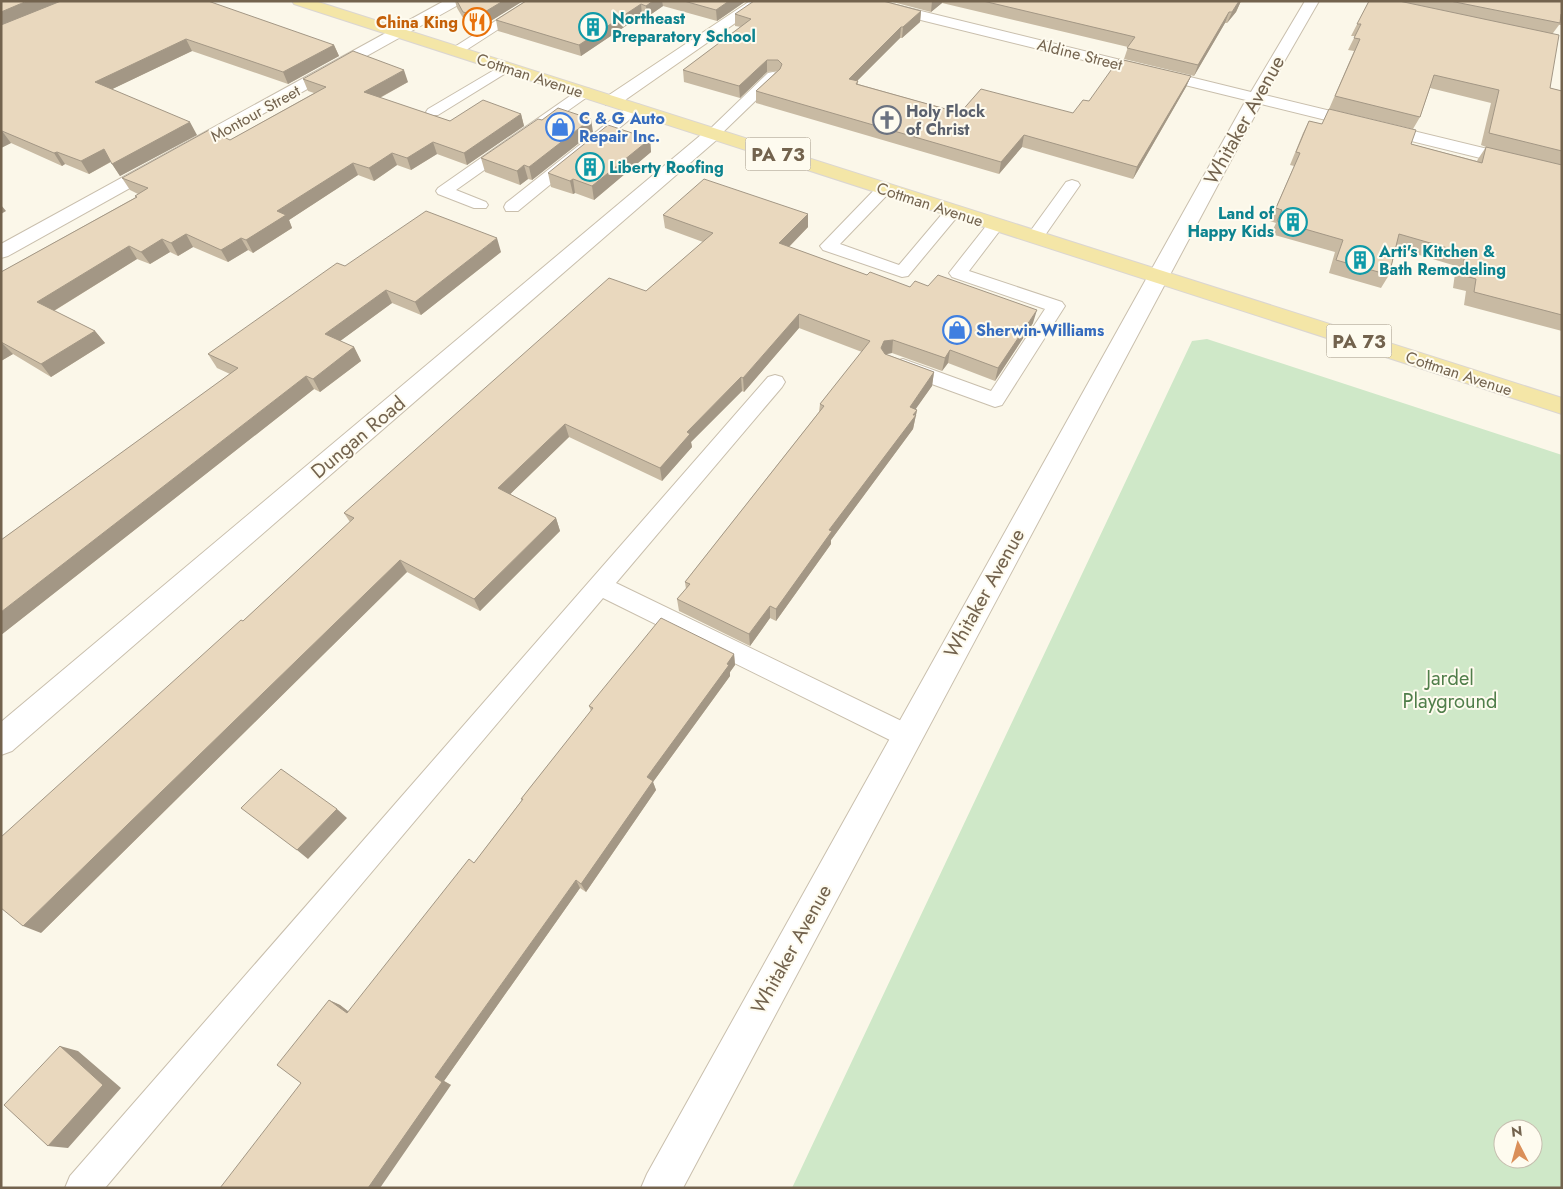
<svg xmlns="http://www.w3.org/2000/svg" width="1563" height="1189" viewBox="0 0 1563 1189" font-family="Jost,sans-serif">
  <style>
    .green { fill: #cfe8c8; fill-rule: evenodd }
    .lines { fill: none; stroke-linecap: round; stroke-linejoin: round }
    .lane-casing { stroke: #c9bfad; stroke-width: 2 }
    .street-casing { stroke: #c9bfad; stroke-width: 2 }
    .secondary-casing { stroke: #cabea8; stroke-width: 2 }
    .primary-casing { stroke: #dbd6d1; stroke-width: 2 }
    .lane { fill: #fff; fill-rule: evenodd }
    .street { fill: #fff; fill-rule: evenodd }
    .secondary { fill: #fff; fill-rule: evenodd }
    .primary { fill: #f4e6a7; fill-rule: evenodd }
    .wall { fill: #c8baa3 }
    .shaded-wall { fill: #a39785 }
    .building { fill: #e9d8be; stroke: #a39785 }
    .labels { text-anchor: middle; stroke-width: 4; stroke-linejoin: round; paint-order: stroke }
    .far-culture-label { font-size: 16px; font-weight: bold; fill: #0d838f; stroke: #fefbef; text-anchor: start }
    .far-food-label { font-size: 16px; font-weight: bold; fill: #c56008; stroke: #fefbef; text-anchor: end }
    .far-street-label { font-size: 16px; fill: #73634e; stroke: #fefbef }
    .far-worship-label { font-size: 16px; font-weight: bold; fill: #5b616d; stroke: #fefbef; text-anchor: start }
    .far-shop-label { font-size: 16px; font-weight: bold; fill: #366cbe; stroke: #fefbef; text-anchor: start }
    .shield { fill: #fefbef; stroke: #9d917e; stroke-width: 1 }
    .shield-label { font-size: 19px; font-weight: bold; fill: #73634e }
    .street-label { font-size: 20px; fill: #73634e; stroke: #fefbef }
    .park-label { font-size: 20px; fill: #507e4a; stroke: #fefbef }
  </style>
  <rect width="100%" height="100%" fill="#fbf7e9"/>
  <path class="green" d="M1207 339 1562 455V1188H792L1192 341ZM1503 1129H1533V1159H1503Z"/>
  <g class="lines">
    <defs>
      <path id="lane" d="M527 1H542L460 54H450L448 51Z
        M506 63 513 67 511 70 438 115H428L426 112 428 109Z
        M773 72 778 73 780 76 778 79 719 136H709L706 133 709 130 768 73Z
        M585 88 590 89 592 92 590 95 456 190 486 202 488 205 486 208H474L438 194 436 191 438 188 580 89Z
        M635 104 640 105 642 108 640 111 518 211H506L504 207 506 203 630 105Z
        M1072 180 1078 182 1080 185 1041 241 1035 242 1029 241 1026 237 1029 233 1066 182Z
        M884 184 890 186 892 189 890 192 840 244 899 265 948 207H960L962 211 908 276 902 277 823 250 820 246 878 186Z
        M996 220 1002 221 1004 225 969 271 1062 302 1065 306 1002 405 995 407 896 371 893 366 896 361 903 359 991 391 1045 309 952 277 949 273 990 221Z
        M775 375 782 377 785 382 782 387 616 583 916 728 920 736 916 744 907 748 898 744 603 598 105 1188H65L70 1176 768 377Z"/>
      <path id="street" d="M444 1H462L460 4 8 256 1 258V244Z
        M854 1H880L1251 92 1305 1H1319L1265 95 1562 167V178L1261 104 683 1188H641L647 1174 1246 100 856 4Z
        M714 128 720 129 723 133 720 137 12 751 1 755V722L708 129Z"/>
      <path id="secondary" d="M750 1H767L618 105H606L604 101 606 97Z"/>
      <path id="primary" d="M292 1H315L1562 398V414L294 4Z"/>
    </defs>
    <use href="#lane" class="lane-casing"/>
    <use href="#street" class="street-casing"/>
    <use href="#secondary" class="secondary-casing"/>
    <use href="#primary" class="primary-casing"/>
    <use href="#lane" class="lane"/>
    <use href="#street" class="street"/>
    <use href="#secondary" class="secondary"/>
    <use href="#primary" class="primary"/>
  </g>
  <path class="wall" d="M1 1 334 45 339 56 288 84 192 51 112 89 197 135 120 176 111 162 89 174 65 164 62 166 11 143 1 148Z
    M455 1H523L481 27 466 23 457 8Z
    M526 1H746L717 21 663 6 647 17 642 15 581 56 498 31 496 20Z
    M889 1H1241L1236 12 1227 23H1225L1194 76 1124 59 1128 47 942 3 931 12Z
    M1369 1H1562V25H1559L1553 33 1550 88 1562 91V331L1464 305 1466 291 1453 288 1456 266 1396 248 1389 275 1381 288 1329 273 1335 252 1271 234 1276 223 1270 221 1294 166 1290 165 1303 133 1309 121 1322 124 1329 109 1411 144 1477 161 1478 159 1486 147 1481 145 1491 103 1430 88 1420 117 1413 129 1329 109 1354 51 1348 50 1355 36H1351Z
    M921 11 920 22 902 38H900L857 81H858V84L960 113H1073L1089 101 1191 76 1186 87 1133 179 1022 147 999 174 756 103V91L777 71 767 72 740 98 684 82 683 70 741 27 735 26V14Z
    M303 79 408 82 380 98 450 121 521 114 524 126 467 165 437 154 411 170 397 165 374 181 358 175 289 220 292 228 253 253 248 250 228 262 193 247 178 256 170 252 150 264 137 259 54 311 95 331 105 343 51 377 13 354 1 361V272L136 197 135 196 138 194 130 190 122 178 230 140 314 93 308 91Z
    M593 132 532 180 528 179 520 185 485 172 481 158Z
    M650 139 651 152 594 200 575 193 573 194 551 187 548 173Z
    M808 214V227L789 247 867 275 1033 323 995 381 948 363 942 371 892 353 886 354 934 372 932 386 915 409 917 410 913 429 831 540V544L776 621 770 618 750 646 679 611 677 599 686 589 685 582 819 412 820 404 862 352 799 328 744 392 742 391 691 442 692 447 662 481 569 437 510 494 556 518 560 531 480 611 407 572 41 933 243 621 350 522 344 513 646 291 703 242 665 228 663 215Z
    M501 252 421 315 392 303 340 341 354 347 361 361 320 392 314 389 1 635V540L230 374 217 368 208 354 345 266Z
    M734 654 735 665 730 672V676L653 782 656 790 586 892 580 888 444 1081 451 1085 301 1083 329 1000 340 1005 349 1012 474 863 522 800 521 799 591 711 589 706Z"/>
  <path class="shaded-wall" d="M27 1H62L1 27V12Z
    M503 1H523L481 27 478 16Z
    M653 1H662L663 6 647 17 646 6Z
    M729 1H746L717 21 716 10Z
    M932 1H942V3L931 12Z
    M1239 1H1241L1236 12 1227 23 1232 12Z
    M641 4 642 15 581 56 579 45Z
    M921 11 920 22 902 38 903 27Z
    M1229 12 1225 23 1194 76 1198 65Z
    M901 27 900 38 848 90 849 79Z
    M186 39 192 51 102 94 95 82Z
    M334 45 339 56 288 84 283 72Z
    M767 60V72L740 98 739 86Z
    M404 70 408 82 368 104 364 92Z
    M1191 76 1186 87 1133 179 1137 167Z
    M521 114 524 126 467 165 464 153Z
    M591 119 593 132 532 180 529 167Z
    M190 122 197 135 120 176 112 164Z
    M1 131H2L11 143 1 148Z
    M1024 135 1022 147 999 174 1001 162Z
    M650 139 651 152 594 200 592 186Z
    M433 142 437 154 411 170 407 158Z
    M104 149 112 161 89 174 81 161Z
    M57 152 65 164 62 166 54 153Z
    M392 153 397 165 374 181 369 168Z
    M353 163 358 175 289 220 292 228 253 253 246 240 277 211Z
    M524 165 528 179 520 185 517 171Z
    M573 179 575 193 573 194 570 181Z
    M1 205 6 211 1 214Z
    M808 214V227L779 257V243Z
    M186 234 193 247 178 256 171 243Z
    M241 238 248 250 228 262 221 250Z
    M497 238 501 252 421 315 415 302Z
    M162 239 170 252 150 264 141 252Z
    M129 246 137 259 47 315 37 302Z
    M386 290 392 303 332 347 325 334Z
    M1037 310 1033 323 995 381 998 368Z
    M799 314V328L744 392 743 378Z
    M95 331 105 343 51 377 41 364Z
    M893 340 892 353 882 355 881 348 884 341Z
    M1 342 13 354 1 361Z
    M354 347 361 361 320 392 313 379Z
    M950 350 948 363 942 371 945 358Z
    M934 372 932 386 908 420 910 407Z
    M306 376 314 389 1 635V612Z
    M741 377 742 391 691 442 692 447 662 481 660 468 687 432Z
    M917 410 913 429 831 540V544L776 621V609L829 530Z
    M565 424 569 437 503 501 498 488Z
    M556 518 560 531 480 611 474 599Z
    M400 560 407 572 41 933 23 926Z
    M770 606V618L750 646 749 634Z
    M734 654 735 665 730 672V676L653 782 656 790 586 892 581 884 647 777Z
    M337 809 347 818 308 859 297 850Z
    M576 880 580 888 444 1081 451 1085 380 1188H368L435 1077Z
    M329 1000 340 1005 358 1019 347 1013Z
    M60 1046 78 1051 121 1088 68 1148 48 1146Z"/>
  <path class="building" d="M1 1H27L1 12Z
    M61 1H208L334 45 283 72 186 39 95 82 190 122 112 164 104 149 81 161 57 152 54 153 2 131H1V25Z
    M457 1H503L478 16 463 12Z
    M526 1H653L646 6 641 4 579 45 496 20Z
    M684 1H729L716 10Z
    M754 1H883L921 11 903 27H901L849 79 858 81 856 84 960 113 981 89 1073 113 1083 100 1089 101 1119 59 1191 76 1137 167 1024 135 1001 162 756 91 780 69 782 64 778 60H767L739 86 683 70 751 19 735 14Z
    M983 1H1239L1232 12H1229L1198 65 1127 48 1135 37Z
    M1369 1H1399L1559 35 1550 88 1562 91V151L1489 133 1499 90 1434 75 1420 117 1335 96 1360 39 1354 38 1361 24H1357Z
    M1450 1H1562V14H1561L1560 23Z
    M353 51 404 70 364 92 450 121 483 100 521 114 464 153 433 142 407 158 392 153 369 168 353 163 277 211 286 215 246 240 241 238 221 250 186 234 171 243 162 239 141 252 129 246 37 302 95 331 41 364 1 342V272L137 197 135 196 148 188 122 178 209 130 230 140 326 87 303 79Z
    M558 108 591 119 529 167 524 165 517 171 481 158 538 119 542 120Z
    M1329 109 1416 130 1411 144 1482 163 1486 147 1562 165V315L1474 292 1476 279 1462 275 1465 253 1399 234 1389 275 1336 260 1343 240 1277 221 1282 210 1276 208 1300 153 1296 152 1309 121 1322 124Z
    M608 125 650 139 592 186 573 179 570 181 548 173Z
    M704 179 808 214 779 243 867 275 870 272 910 287 915 281 928 286 938 275 1037 310 998 368 950 350 945 358 893 340 884 341 881 348 885 354 934 372 910 407 917 410 913 415H916L829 530 832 531 776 609 770 606 749 634 677 599 690 584 685 582 824 406 820 404 870 341 799 314 743 378 741 377 687 432 690 434 660 468 565 424 498 488 556 518 474 599 400 560 23 926 1 908V837L241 620 243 621 354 518 344 513 609 278 646 291 713 233 663 215Z
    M426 211 497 238 415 302 386 290 325 334 354 347 313 379 306 376 1 612V540L238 368 208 354 337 263 345 266Z
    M661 618 734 654 727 664 729 665 647 777 653 781 581 884 576 880 435 1077 442 1082 368 1188H220L301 1083 277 1065 329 1000 347 1013 469 859 474 863 523 799H521L593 708 589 706Z
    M281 769 337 809 297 850 241 808Z
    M60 1046 103 1085 48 1146 4 1105Z"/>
  <defs>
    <symbol id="restaurant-ring" viewBox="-11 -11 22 22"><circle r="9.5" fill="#fefbef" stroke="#e8710a" stroke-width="1.5"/><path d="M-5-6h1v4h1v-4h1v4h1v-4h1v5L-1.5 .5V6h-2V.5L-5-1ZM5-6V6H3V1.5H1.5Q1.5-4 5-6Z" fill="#e8710a"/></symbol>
    <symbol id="building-ring" viewBox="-11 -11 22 22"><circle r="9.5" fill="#fefbef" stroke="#0f9aa8" stroke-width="1.5"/><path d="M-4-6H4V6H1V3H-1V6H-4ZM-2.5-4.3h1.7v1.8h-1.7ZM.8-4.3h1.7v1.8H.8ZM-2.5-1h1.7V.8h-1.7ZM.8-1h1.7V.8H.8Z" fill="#0f9aa8"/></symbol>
    <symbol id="church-ring" viewBox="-11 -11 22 22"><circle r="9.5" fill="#fefbef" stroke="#6b7280" stroke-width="1.5"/><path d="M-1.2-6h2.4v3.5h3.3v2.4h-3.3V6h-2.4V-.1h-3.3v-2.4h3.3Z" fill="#6b7280"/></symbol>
    <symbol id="shop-ring" viewBox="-11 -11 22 22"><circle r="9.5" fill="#fefbef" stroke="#3f7fe0" stroke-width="1.5"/><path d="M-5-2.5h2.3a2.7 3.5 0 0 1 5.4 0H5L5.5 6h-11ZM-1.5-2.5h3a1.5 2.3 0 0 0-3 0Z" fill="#3f7fe0"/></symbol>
  </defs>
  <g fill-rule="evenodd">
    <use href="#restaurant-ring" x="461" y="6" width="32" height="32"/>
    <use href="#building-ring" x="577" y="11" width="32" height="32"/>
    <use href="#church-ring" x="871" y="104" width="32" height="32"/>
    <use href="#shop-ring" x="544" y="111" width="32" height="32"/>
    <use href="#building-ring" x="574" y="151" width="32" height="32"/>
    <use href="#building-ring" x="1277" y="206" width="32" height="32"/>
    <use href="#building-ring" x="1344" y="244" width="32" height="32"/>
    <use href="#shop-ring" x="941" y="314" width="32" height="32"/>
  </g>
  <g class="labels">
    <g class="far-culture-label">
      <text x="612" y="24">Northeast<tspan x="612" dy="18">Preparatory School</tspan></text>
      <text x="609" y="173">Liberty Roofing</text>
      <text x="1274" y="219" text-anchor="end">Land of<tspan x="1274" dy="18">Happy Kids</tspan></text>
      <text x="1379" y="257">Arti's Kitchen &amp;<tspan x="1379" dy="18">Bath Remodeling</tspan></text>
    </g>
    <g class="far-food-label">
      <text x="458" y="28">China King</text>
    </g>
    <g class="far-street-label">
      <text transform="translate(1080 54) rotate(14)" y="6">Aldine Street</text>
      <text transform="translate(530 75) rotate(18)" y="6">Cottman Avenue</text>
      <text transform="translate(255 113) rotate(-29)" y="6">Montour Street</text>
      <text transform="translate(930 204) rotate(18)" y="6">Cottman Avenue</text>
      <text transform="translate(1459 373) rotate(18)" y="6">Cottman Avenue</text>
    </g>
    <g class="far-worship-label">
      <text x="906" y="117">Holy Flock<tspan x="906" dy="18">of Christ</tspan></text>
    </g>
    <g class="far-shop-label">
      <text x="579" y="124">C &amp; G Auto<tspan x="579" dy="18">Repair Inc.</tspan></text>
      <text x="976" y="336">Sherwin-Williams</text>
    </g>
    <g class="shield">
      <rect x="745.5" y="137.5" width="65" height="33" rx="4"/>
      <rect x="1326.5" y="324.5" width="65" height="33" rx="4"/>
    </g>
    <g class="shield-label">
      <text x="778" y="161">PA 73</text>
      <text x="1359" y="348">PA 73</text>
    </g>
    <g class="street-label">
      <text transform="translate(1244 120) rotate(-61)" y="7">Whitaker Avenue</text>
      <text transform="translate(358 437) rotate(-40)" y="7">Dungan Road</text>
      <text transform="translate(984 593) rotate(-61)" y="7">Whitaker Avenue</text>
      <text transform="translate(791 949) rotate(-61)" y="7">Whitaker Avenue</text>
    </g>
    <g class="park-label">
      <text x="1450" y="685">Jardel<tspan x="1450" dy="23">Playground</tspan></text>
    </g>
  </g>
  <rect width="1563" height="1189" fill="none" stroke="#73634e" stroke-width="5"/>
  <g transform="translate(1518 1144) rotate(354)"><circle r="24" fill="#fefbef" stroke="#c6beaf"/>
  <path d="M0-4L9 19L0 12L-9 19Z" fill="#da8f59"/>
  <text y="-8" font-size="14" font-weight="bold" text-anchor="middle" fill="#73634e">N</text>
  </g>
</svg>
